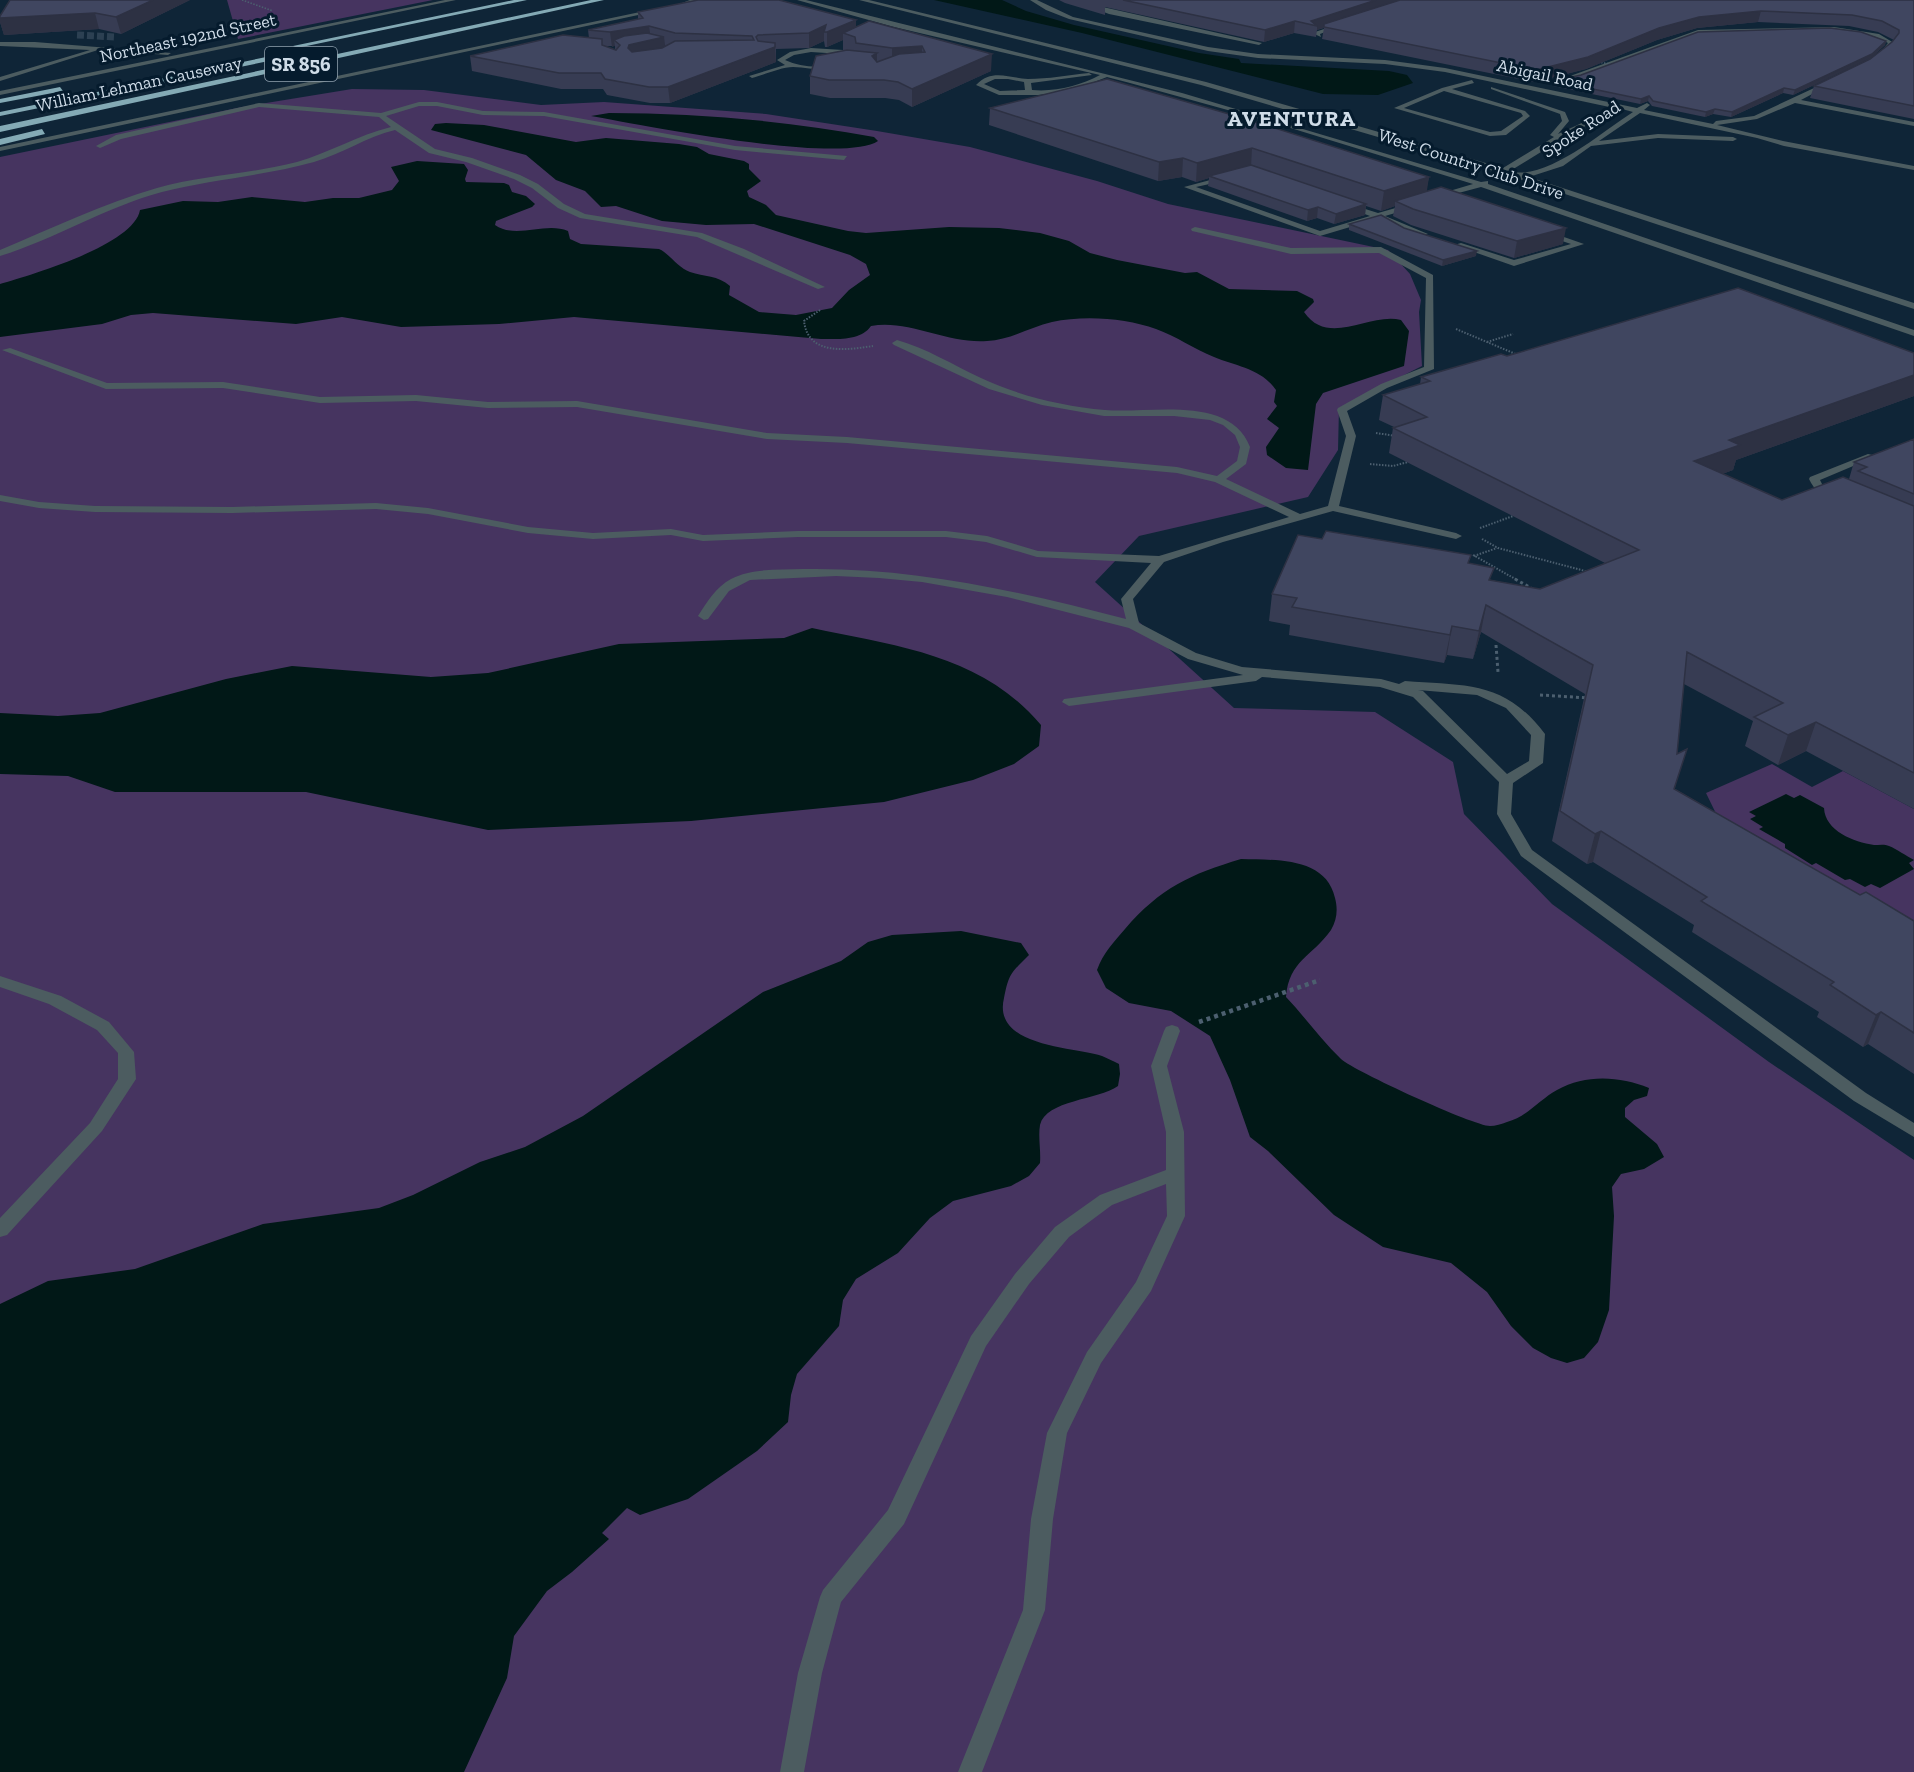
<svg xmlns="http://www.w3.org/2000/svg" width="1914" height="1772" viewBox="0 0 1914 1772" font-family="'Zilla Slab',serif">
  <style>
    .green { fill: #463460 }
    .water { fill: #011817 }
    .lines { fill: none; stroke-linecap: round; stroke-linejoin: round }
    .minor-tunnel { stroke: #2c4052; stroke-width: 7; stroke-dasharray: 7 3; stroke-linecap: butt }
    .path-far3 { stroke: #4c5f6f; stroke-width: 1.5; stroke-dasharray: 1.5 1.5; stroke-linecap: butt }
    .path-far2 { stroke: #4c5f6f; stroke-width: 2; stroke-dasharray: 1.5 1.5; stroke-linecap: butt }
    .path-far1 { stroke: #4c5f6f; stroke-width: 3; stroke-dasharray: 3 3; stroke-linecap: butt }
    .path { stroke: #4c5f6f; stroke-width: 4.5; stroke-dasharray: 4 4; stroke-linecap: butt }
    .minor { fill: #4c5c60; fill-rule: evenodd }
    .highway { fill: #84aab5; fill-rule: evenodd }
    .path-bridge { stroke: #4c5f6f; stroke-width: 1.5; stroke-dasharray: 1.5 1.5; stroke-linecap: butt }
    .wall { fill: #373c53; fill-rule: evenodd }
    .shaded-wall { fill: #2d3143 }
    .building { fill: #404660; stroke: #2d3143; stroke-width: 1.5 }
    .labels { text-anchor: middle; stroke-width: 6; stroke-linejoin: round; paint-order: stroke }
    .far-street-label { font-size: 18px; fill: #cfdce8; stroke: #051b2d }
    .shield { fill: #051b2d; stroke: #92a2b0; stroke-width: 1.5 }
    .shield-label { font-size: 20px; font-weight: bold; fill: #cfdce8 }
    .far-district-label { font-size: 22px; font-weight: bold; letter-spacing: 1.5px; fill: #cfdce8; stroke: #051b2d }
  </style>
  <rect width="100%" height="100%" fill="#0f2537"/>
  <path class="green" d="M227 0H433L238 39Z
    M352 89 424 90 541 105 604 102 766 114 877 131 970 147 1097 181 1168 204 1388 250 1410 274 1421 300 1419 312 1422 366 1339 408 1338 450 1308 497 1139 536 1095 582 1234 708 1375 712 1453 762 1464 814 1552 904 1769 1062 1914 1160V1772H0V157L242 107Z
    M1772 764 1812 787 1843 771 1914 809V940L1724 830 1706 793Z"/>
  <path class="water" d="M934 0H1002L1026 11 1074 25 1199 53 1239 59 1241 63 1389 71 1407 75 1413 83 1378 95 1323 94 1082 33Z
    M609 113C697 113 788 121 874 137L878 141C842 165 641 125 591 116Z
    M446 123 484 125 576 142 606 138 679 144 697 147 709 154 744 161 749 164V169L761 181 747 191 749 197 766 205 776 215 848 231 866 233 949 227 999 228 1040 233 1069 241 1090 253 1117 260 1185 273 1197 272 1229 289 1297 291 1313 299 1314 302 1304 312C1329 348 1369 312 1401 320L1409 331 1404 366 1323 393 1316 404 1308 470 1286 468 1267 455 1266 447 1279 428 1267 419 1277 406 1274 402 1276 390C1262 369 1236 366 1214 357 1194 349 1176 336 1156 329 1126 318 1084 315 1052 322 1030 327 1010 340 987 341 947 344 908 319 871 326 861 341 837 339 821 339L574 317 499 324 401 327 342 317 296 324 153 313 131 315 102 324 0 337V284C31 275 134 245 140 210L183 201 218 202 252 197 305 202 333 198H359L392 190 399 181 391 167 417 161 464 164 468 170 465 179 466 182 504 183 509 185 512 192 526 196 535 204 532 207 496 221 495 225C517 240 545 221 568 231L570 239 581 244 659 249C670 254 678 268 690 272 704 277 718 275 730 286L729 295 759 312 796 315 832 308 849 290 870 275 866 264 850 255 754 224 706 225 662 221 616 206 601 207 585 191 556 180 526 155 431 130 435 124Z
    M812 628C897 646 982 655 1041 725L1039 746 1014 764 973 780 884 802 691 821 488 830 306 792H115L68 776 0 774V713L58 716 100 713 226 679 292 666 431 677 488 673 619 644 784 638Z
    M1786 794 1794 798 1800 795 1824 808C1825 831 1854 842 1874 845 1879 845 1885 844 1889 846 1897 849 1906 856 1914 860L1909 863 1914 869 1880 888 1871 884 1865 887 1850 879 1845 880 1816 863 1812 865 1785 848V844L1759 829 1763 827 1750 819 1756 816 1749 812Z
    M1241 859C1276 860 1326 857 1335 898 1338 909 1337 920 1331 930 1312 957 1289 960 1286 997 1305 1017 1321 1040 1341 1059 1354 1071 1474 1126 1490 1126 1495 1126 1502 1124 1507 1122 1527 1117 1540 1099 1557 1090 1586 1074 1619 1076 1649 1088L1647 1096 1634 1100 1625 1108V1117L1657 1144 1664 1157 1644 1169 1621 1174 1612 1187 1614 1216 1609 1310 1598 1342 1584 1358 1567 1363 1551 1358 1533 1348 1511 1326 1487 1292 1451 1263 1383 1247 1334 1215 1268 1151 1250 1137 1230 1080 1210 1036 1171 1011 1129 1003 1106 988 1097 970C1103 953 1114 942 1125 929 1160 888 1191 874 1241 859Z
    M961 931 1021 943 1029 955C1011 973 1009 973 1004 998 992 1047 1074 1047 1102 1056 1107 1058 1113 1061 1119 1064L1120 1074 1118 1086C1098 1100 1046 1100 1040 1125 1038 1137 1041 1151 1040 1163L1029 1176 1011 1186 953 1201 930 1218 898 1253 856 1279 843 1300 839 1326 797 1374 791 1395 788 1422 757 1451 688 1499 640 1515 627 1508 602 1533 609 1539 572 1572 547 1591 514 1636 507 1678 464 1772H0V1304L48 1281 135 1269 263 1224 379 1208 413 1195 480 1162 525 1147 583 1116 763 992 841 961 868 942 892 935Z"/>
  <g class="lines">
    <path class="minor-tunnel" d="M77 35 116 37"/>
    <path class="path-far3" d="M242 0 273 11"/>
    <path class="path-far2" d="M820 310 804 321C808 356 847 350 873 346
      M1456 329 1518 355
      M1487 342 1513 334
      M1376 433 1396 436
      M1370 464 1393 466 1408 462
      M1480 528 1513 516
      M1482 539 1498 548 1589 572
      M1473 555 1517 580
      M1474 556 1497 548"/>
    <path class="path-far1" d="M1515 579 1531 588
      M1496 645 1498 672
      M1540 695 1589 698"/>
    <path class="path" d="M1199 1022 1320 980"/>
    <path class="minor" d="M445 0H456L0 95V91Z
      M690 0H700L685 5 682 3Z
      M797 0H806L1182 93 1481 182 1488 181V184L1914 330V336L1481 187 1436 199V195L1473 184 1271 122 1130 83 1107 77 1071 91 1038 95H999L976 85C992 68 1009 78 1028 79 1048 79 1069 75 1089 73L1092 75 1031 83 1032 90C1056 92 1079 86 1100 75L894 27ZM1008 79 1024 82 1025 90 1000 91 984 84 995 79Z
      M859 0H869L1206 82 1503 168 1554 137 1550 135 1562 121 1560 114 1491 89V87L1565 112 1569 121 1558 134 1614 108 1445 72 1385 64 1258 58 1208 51 1069 19 1046 10 1030 0H1037L1073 17 1208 47 1258 54 1385 60 1445 68 1637 108 1647 103 1650 105 1644 110 1713 124 1716 121 1754 116 1827 82H1831V84L1801 100 1914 122V126L1795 103 1757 119 1717 125 1783 141 1914 166V170L1784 146 1757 138 1640 113 1599 141 1658 134 1733 137 1737 139 1733 141 1658 138 1591 146 1563 166 1529 177 1914 303V309L1504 174 1496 176 1497 172 1201 85ZM1622 109 1633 112C1603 131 1545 182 1510 171L1575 131Z
      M1072 0 1262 43 1259 45 1109 14Z
      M659 8 657 11 0 151V147Z
      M1339 24 1344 25 1320 34 1321 37 1312 33Z
      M1834 27 1879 34 1894 43 1879 59 1876 57 1888 43 1876 37 1834 31 1699 34 1581 77 1562 82 1559 80 1698 30Z
      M0 42H35L171 53 168 55 98 50 0 81V77L90 50 0 46Z
      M811 48 843 50 855 56 856 60C836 75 815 68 793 67 781 67 764 75 752 78L749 76 785 65 777 60 790 52ZM811 52 842 54 850 59C830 69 805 69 785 60L794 55Z
      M1472 80 1474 83 1452 89 1525 111 1530 116 1506 135 1490 136 1394 108 1442 88ZM1444 91 1521 113 1523 116 1501 131 1490 132 1404 108Z
      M419 102H437L483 111 544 112 735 146 847 156 844 160 735 150 544 116 483 115 437 106H419L386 116 435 149 472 158 520 175 538 184 564 204 585 214 702 233 744 249 825 287 818 289 697 237 580 218 558 208 532 188 514 179 466 162 429 153 395 130C366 137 342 154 314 162 264 176 212 179 162 192 106 207 55 239 0 256V250C52 228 103 204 157 188 203 175 251 174 297 162 329 153 358 135 391 127L379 117 259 107 121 139 100 148 96 146 116 135 259 103 381 113Z
      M1229 175 1232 179 1196 187 1320 231 1370 216 1343 206V202L1378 213 1413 203H1416V207L1385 216 1428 234 1421 236 1377 219 1320 236 1184 187Z
      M1195 227 1291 248 1381 247 1433 275 1434 369 1387 388 1347 411 1356 436 1339 506 1456 533 1462 536 1456 539 1333 511 1223 542 1164 562 1133 599 1139 623 1196 653 1242 667 1381 679 1399 684 1405 681C1466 686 1504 680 1545 734L1543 763 1513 783 1511 814 1532 850 1866 1093 1914 1123V1137L1854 1101 1521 856 1497 814 1499 782 1413 697 1380 687 1262 677 1256 681 1069 706 1062 702 1064 699 1243 675 1188 659 1129 628 1007 597 922 582 879 578 836 576 750 580 729 591 708 619 704 620 698 616C707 602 716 587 731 579 752 568 779 570 803 569 913 567 1019 591 1126 619L1121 599 1151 563 1037 557 986 542 946 537H798L703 541 671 535 593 539 528 533 428 514 376 509 232 513 95 512 39 508 0 501V495L39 502 95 506 232 507 376 503 428 508 528 527 593 533 671 529 703 535 798 531H946L987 536 1038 551 1159 556 1289 517 1215 482 1177 473 847 443 767 439 577 407 488 408 416 401 320 403 223 388 106 389 2 350 10 348 107 383 223 382 320 397 416 395 488 402 577 401 767 433 847 437 1177 467 1217 476 1237 461 1240 447 1235 435 1223 425 1210 420 1174 416H1104L1042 405 989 389 894 345 892 343 897 340C926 348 953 365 981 378 1019 396 1063 406 1105 410 1149 414 1230 394 1250 447L1246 464 1226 479 1300 514 1328 506 1346 436 1337 410 1338 408 1381 384 1424 367 1426 278 1379 253 1291 254 1192 231 1191 229ZM1418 690 1477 695 1506 708 1531 735 1529 761 1507 774 1423 691Z
      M1544 230 1584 244 1514 266 1454 245 1461 243 1514 260 1571 244 1541 234 1540 232Z
      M1868 454 1877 456 1820 480 1824 488 1838 494V498C1823 500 1815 491 1809 479L1810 477Z
      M0 976 61 996 109 1022 134 1052 136 1079 102 1131 7 1235 0 1237V1218L90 1123 118 1079V1053L97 1030 49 1004 0 987Z
      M1172 1025 1178 1027 1180 1031 1167 1066 1184 1132 1185 1216 1151 1291 1101 1363 1067 1433 1053 1519 1045 1610 982 1772H958L1023 1610 1031 1519 1047 1433 1087 1352 1136 1282 1167 1216 1166 1184 1112 1205 1069 1237 1029 1284 986 1346 904 1524 841 1602 822 1673 804 1772H780L798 1673 820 1597 823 1590 888 1510 971 1336 1015 1274 1055 1227 1100 1195 1166 1170V1132L1151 1066 1164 1031 1166 1027Z"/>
    <path class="highway" d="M514 0H527L297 48 293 46Z
      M591 0H604L0 132V126Z
      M310 48 313 52 0 116V112Z
      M60 87 63 91 0 103V99Z
      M42 129 45 134 0 145V139Z"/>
    <path class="path-bridge" d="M1598 62 1617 65"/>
  </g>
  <path class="wall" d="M190 0 121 34 99 29 4 35 0 22V16Z
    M1059 0H1914V119L1810 98 1814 86 1870 59 1894 40 1878 32 1849 26 1758 22 1697 28 1657 40 1586 69 1534 82 1322 39 1324 28 1317 30 1316 37 1294 33 1264 42 1105 7V15L1065 3Z
    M638 12 856 20V27L869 21 991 71 912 107 899 100 885 98H830L810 94V76L845 50H843V40L827 47H825L824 41 809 48 776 49V62L670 103H650L607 95 603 89H561L472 71 470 56 589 38 588 30 638 19ZM605 46H615V50Z
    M1886 41 1885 45 1871 58 1793 95 1783 93 1731 117 1713 114 1705 117 1652 106 1648 101 1640 104 1553 86 1554 81Z
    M1107 79 1429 177 1426 191 1563 244 1514 258 1411 225 1393 216 1395 206 1381 211 1366 206 1365 215 1334 224 1317 218 1307 221 1208 186 1209 178 1196 182 1182 177 1158 181 989 125 990 108Z
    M1349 224 1404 228 1476 256 1442 266 1349 230Z
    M1914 353V396L1736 460 1733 470 1722 474 1782 500 1849 479 1854 462 1914 439V809L1806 751 1778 765 1745 746 1753 721 1684 684 1677 754 1675 789 1860 895 1914 921V1074L1868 1044 1863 1047 1817 1017 1819 1012 1692 932 1694 925 1593 862 1587 864 1552 841 1585 694 1481 632 1473 659 1447 655 1444 663 1289 635 1290 625 1269 621 1272 594 1469 563 1491 580 1540 589 1605 563 1389 453 1393 428 1394 427 1379 420 1383 395 1420 384 1421 377 1507 356Z"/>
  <path class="shaded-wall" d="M153 0H190L121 34 116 17Z
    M1376 0H1405L1404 1 1317 30V26L1311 21Z
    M1761 11 1758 22 1697 28 1657 40 1586 69 1534 82 1536 70 1659 28 1699 17Z
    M95 13 99 29 4 35 0 22V18Z
    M856 20V34L843 33V40L827 47V32Z
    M1295 21 1294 33 1264 42 1265 30Z
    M826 25 824 32V41L809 48V33Z
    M649 26 651 40 664 37 666 52 631 60 620 45 614 40 615 46 612 47 610 32Z
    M1886 41 1885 45 1871 58 1793 95 1795 90Z
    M775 43 776 62 670 103 668 87Z
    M922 46V63L892 65V48Z
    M877 53V70L872 56Z
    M992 54 991 71 912 107V89Z
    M1784 88 1783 93 1731 117 1732 112Z
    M1649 96 1648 101 1640 104 1641 99Z
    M1715 109 1713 114 1705 117 1706 112Z
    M1252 148 1251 167 1209 176V178L1196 182 1197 163Z
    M1183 158 1182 177 1158 181 1159 162Z
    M1429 177 1426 197 1395 201V206L1381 211 1384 191Z
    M1366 204 1365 215 1334 224 1336 214Z
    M1318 207 1317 218 1307 221 1308 210Z
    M1566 228 1563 244 1514 258 1517 241Z
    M1477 251 1476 256 1442 266 1443 260Z
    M1914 375V396L1736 460 1733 470 1687 487 1694 461 1729 440Z
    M1486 605 1481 632 1473 659 1479 631Z
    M1452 626 1447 655 1444 663 1450 635Z
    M1816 722 1806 751 1778 765 1788 735Z
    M1601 831 1593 862 1587 864 1595 834Z
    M1881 1012 1868 1044 1863 1047 1876 1015Z"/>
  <path class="building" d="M10 0H153L116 17 95 13 0 18V16Z
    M698 0H779L856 20 827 32H824L826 25 809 33 758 35 756 37 758 41 775 43V47L668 87H649L605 79 601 73H559L470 56 563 35 602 39V45L616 50 620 45 614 40 624 36 647 33 664 37 629 45 628 48 632 52 662 48 675 41 754 40 752 36 675 33 649 26 610 32 588 30 643 18 638 12Z
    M1123 0H1376L1311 21 1317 26 1295 21 1265 30Z
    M1400 0H1914V106L1814 86 1870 59 1892 42 1899 33V30L1882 21 1852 15 1761 11 1699 17 1659 28 1588 57 1536 70 1324 27V24Z
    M869 21 992 54 912 89 898 82 884 80H829L810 76 816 56 847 50 877 53 872 56 877 62 899 54 925 52 922 46 892 48 856 43 855 37 843 33Z
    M1830 28 1861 32 1886 41 1872 54 1795 90 1784 88 1732 112 1715 109 1706 112 1653 101 1649 96 1641 99 1554 81 1581 75 1698 32Z
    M1107 79 1243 118 1429 177 1384 191 1252 148 1197 163 1183 158 1159 162 990 108Z
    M1251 165 1366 204 1336 214 1318 207 1308 210 1209 176Z
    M1441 187 1566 228 1517 241 1413 209 1395 201Z
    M1381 215 1404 228 1477 251 1443 260 1349 224Z
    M1738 288 1914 353V375L1729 440 1740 445 1694 461 1782 500 1843 477 1914 506V773L1816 722 1788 735 1754 717 1783 703 1687 652 1677 754 1687 749 1674 789 1860 895 1866 892 1914 921V1033L1881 1012 1876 1015 1830 985 1834 982 1701 901 1707 897 1601 831 1595 834 1560 811 1593 665 1486 605 1479 631 1452 626 1450 635 1292 607 1297 598 1272 594 1298 535 1322 539 1326 531 1471 555 1468 563 1494 568 1489 580 1540 589 1639 550 1393 428 1427 417 1383 395 1430 381 1421 377 1501 354 1507 356Z
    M1914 439V494L1858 471 1867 467 1854 462Z"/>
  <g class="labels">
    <g class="far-street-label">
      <text transform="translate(188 38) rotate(-12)" y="6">Northeast 192nd Street</text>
      <text transform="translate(1545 75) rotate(12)" y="6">Abigail Road</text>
      <text transform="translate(139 84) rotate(-12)" y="6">William Lehman Causeway</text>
      <text transform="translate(1581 129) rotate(-33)" y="6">Spoke Road</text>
      <text transform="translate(1471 164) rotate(18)" y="6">West Country Club Drive</text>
    </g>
    <rect class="shield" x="265" y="47" width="72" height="34" rx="4.5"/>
    <g class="shield-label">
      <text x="301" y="71">SR 856</text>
    </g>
    <g class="far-district-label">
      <text x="1292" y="126">AVENTURA</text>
    </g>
  </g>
</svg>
